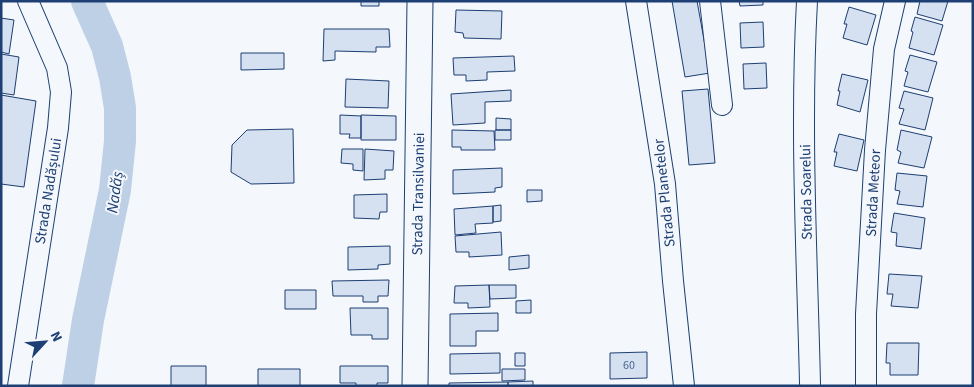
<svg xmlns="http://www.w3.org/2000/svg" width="974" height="387" viewBox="0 0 974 387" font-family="'Source Sans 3',sans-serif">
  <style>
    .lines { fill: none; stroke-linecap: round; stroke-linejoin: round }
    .river { stroke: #bed0e5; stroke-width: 32 }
    .building { fill: #d5e0f0; stroke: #1d3f73 }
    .minor-casing { stroke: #1d3f73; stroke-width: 22 }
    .major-casing { stroke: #1d3f73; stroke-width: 27 }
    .minor { stroke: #f4f7fb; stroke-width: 20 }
    .major { stroke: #f4f7fb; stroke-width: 25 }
    .labels { text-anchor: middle; stroke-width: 4; stroke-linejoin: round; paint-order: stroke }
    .number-label { font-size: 12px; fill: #4b6792 }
    .street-label { font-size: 15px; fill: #1d3f73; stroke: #f4f7fb }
    .water-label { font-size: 16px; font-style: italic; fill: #1d3f73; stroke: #f4f7fb }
  </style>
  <rect width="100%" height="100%" fill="#f4f7fb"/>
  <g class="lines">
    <path class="river" d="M78 386 88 320 115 190 120 141V108L115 77 107 46 87 1"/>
  </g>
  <path class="building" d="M361 1H379V6H361Z
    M672 1H697L710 73 685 77Z
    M739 1H763V5L740 6Z
    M920 1H948L942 21 917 14Z
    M849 7 876 15 867 45 843 38 847 24H844Z
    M456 10 502 11 501 39 464 38 463 33 455 32Z
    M915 17 943 25 934 55 909 48 913 32 911 31Z
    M1 18 14 20 9 54 1 52Z
    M763 22 764 47 741 48 740 23Z
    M324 29H389L390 47H376V52L335 51V60L323 61Z
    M241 53H284V69L241 70Z
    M1 54 19 57 14 95 1 93Z
    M910 55 937 62 928 92 904 86 908 72 905 71Z
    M514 56 515 71 487 72V80L466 81V75H454L453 58Z
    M766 63 767 88 744 89 743 64Z
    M842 74 868 80 860 112 837 105 840 91H838Z
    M346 79 389 81 388 108 345 107Z
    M708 89 715 163 689 165 682 91Z
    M511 90V101L485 102V123L453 125 451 94Z
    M904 91 933 98 925 130 899 124 904 109 899 108Z
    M1 95 36 101 24 187 1 184Z
    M340 115 361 116V138H349L350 134H340Z
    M361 115 396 116V140H361Z
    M496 118 511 119V130H496Z
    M293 129 294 183 251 184 231 172 232 145 247 130Z
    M452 130 494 131 495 150H461V147H452Z
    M495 130H511V140H495Z
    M901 130 932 137 924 168 898 163 901 152 897 150Z
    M839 134 864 140 857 171 834 166 837 152H834Z
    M342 149H363V171L353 170V164L341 163Z
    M365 149 394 151 393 170H385V179L364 180Z
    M502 168V187L495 188V192L453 194V170Z
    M897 173 927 176 923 207 897 204 900 191 895 190Z
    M527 190H542V201L527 202Z
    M387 194V212H380L379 219 354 218V195Z
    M501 205V221L493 222V206Z
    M493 206V223L475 224 476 233 455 235 454 209Z
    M894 213 925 218 921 249 896 246 897 233 891 232Z
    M501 232 502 255 469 257V252H456L455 236Z
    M390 246V264L378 265V269L348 270V247Z
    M529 255V268L509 270V257Z
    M889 274 922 276 918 308 891 306 893 294H887Z
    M389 280 388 296H378V302H363V296H333L332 281Z
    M489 285H516V298L490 299Z
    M489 285 490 307 468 308V303H454L455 286Z
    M285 290H316V309H285Z
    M531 300V313H516V301Z
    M350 308H388V339H372V335H351Z
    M498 313V331H476V346H450V314Z
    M887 343H919L918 375H890V363H886Z
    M647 352V378L610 379V353Z
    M500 353V373L450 374V354Z
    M515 353H525V366H515Z
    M171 366H206V386H171Z
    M340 366H388V383H377V386H356V383H340Z
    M258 369H300V386H258Z
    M502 369H525V380L502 381Z
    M533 381V386H508V382Z
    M508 382V386H449V383Z"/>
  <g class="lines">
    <defs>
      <path id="minor" d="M636 1 665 184 673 281 684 386
        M710 1 722 105
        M807 1C800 128 807 256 810 383
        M18 386 58 128 61 92 57 68 28 1
        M866 386V314L875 150 884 49 895 1"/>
      <path id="major" d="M415 386 420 1"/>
    </defs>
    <use href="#minor" class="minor-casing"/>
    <use href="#major" class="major-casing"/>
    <use href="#minor" class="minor"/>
    <use href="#major" class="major"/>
  </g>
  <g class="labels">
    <g class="number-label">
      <text x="629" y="369">60</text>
    </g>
    <g class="street-label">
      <text transform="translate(48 191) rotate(-81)" y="5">Strada Nadășului</text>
      <text transform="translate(806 192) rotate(-91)" y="5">Strada Soarelui</text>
      <text transform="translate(664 193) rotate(-96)" y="5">Strada Planetelor</text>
      <text transform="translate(873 193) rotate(-87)" y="5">Strada Meteor</text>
      <text transform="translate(418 194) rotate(-89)" y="5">Strada Transilvaniei</text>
    </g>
    <g class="water-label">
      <text transform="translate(114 192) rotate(-82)" y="6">Nadăș</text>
    </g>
  </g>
  <rect width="974" height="387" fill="none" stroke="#1d3f73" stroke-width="5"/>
  <g transform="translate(45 342) rotate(64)" stroke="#f4f7fb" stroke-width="4" paint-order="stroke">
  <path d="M0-4L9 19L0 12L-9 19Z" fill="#1d3f73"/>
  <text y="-8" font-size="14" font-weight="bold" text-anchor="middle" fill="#1d3f73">N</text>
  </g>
</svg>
